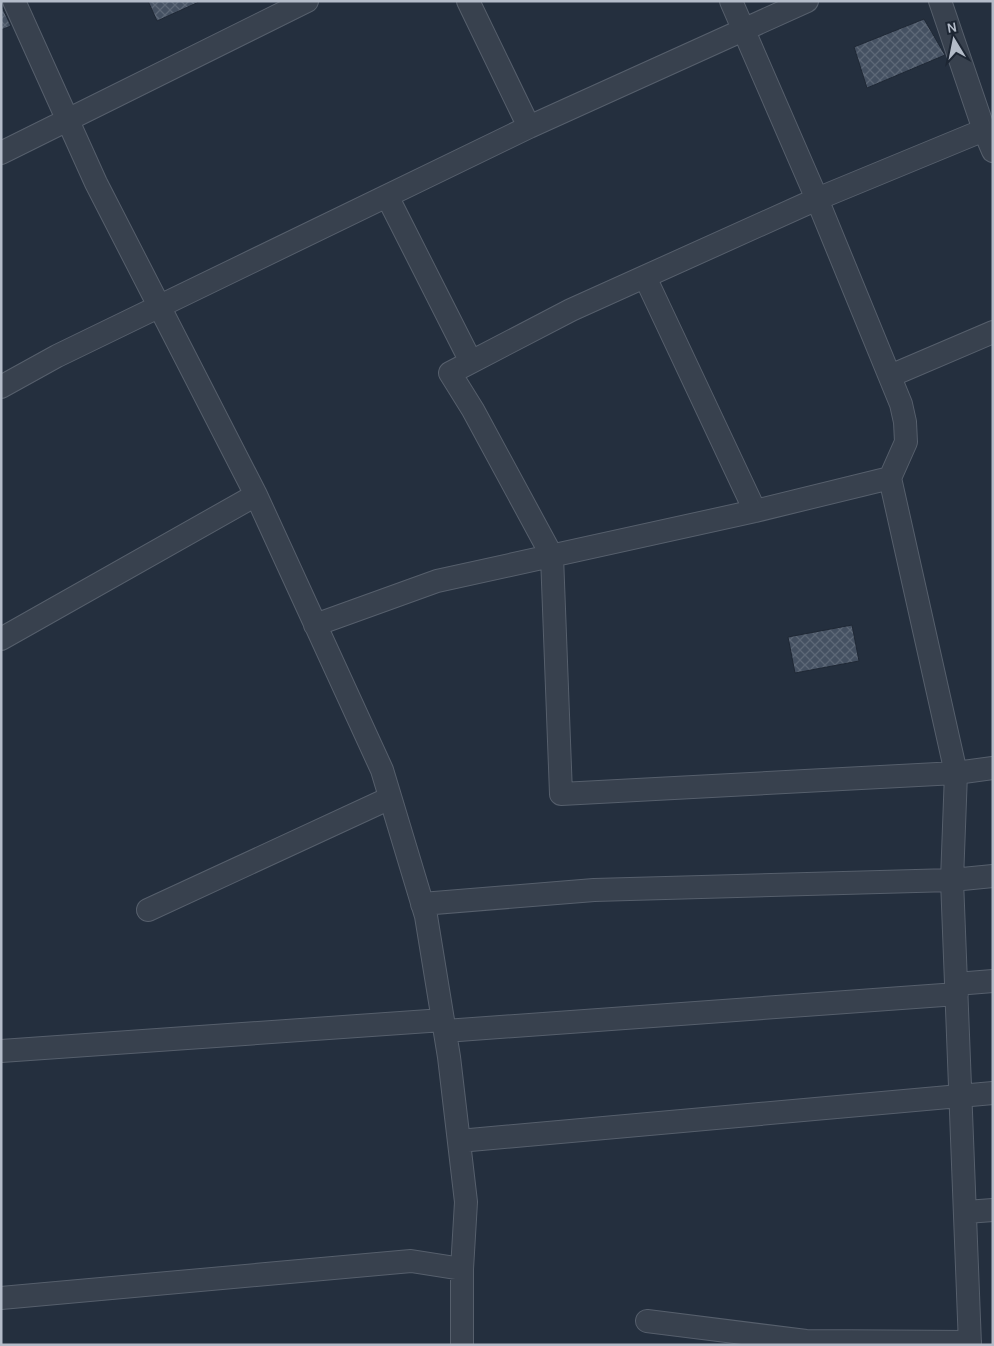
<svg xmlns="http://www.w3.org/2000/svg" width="994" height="1346" viewBox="0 0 994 1346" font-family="Karla,sans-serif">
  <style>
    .building { fill: url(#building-cross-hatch); stroke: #1f2835 }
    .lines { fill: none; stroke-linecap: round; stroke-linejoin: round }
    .minor-casing { stroke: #565f6c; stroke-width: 24 }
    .minor { stroke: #38414e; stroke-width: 22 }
  </style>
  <defs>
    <pattern id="building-cross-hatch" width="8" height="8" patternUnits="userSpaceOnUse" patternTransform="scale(1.25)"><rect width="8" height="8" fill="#455162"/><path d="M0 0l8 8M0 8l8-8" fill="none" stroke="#5d6877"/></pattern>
  </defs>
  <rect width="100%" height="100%" fill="#242f3e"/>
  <path class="building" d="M148 1H201L157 21Z
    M1 5 11 26 1 30Z
    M924 19 945 55 867 88 854 47Z
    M852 625 859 661 795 673 788 637Z"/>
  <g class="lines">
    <defs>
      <path id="minor" d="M14 1 96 183 256 495 382 770 426 916 449 1057 466 1202 462 1269V1345
        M731 1 817 199 901 404 905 422 906 442 890 478
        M940 1 984 130
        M529 127 807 1
        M993 151 984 130 817 199 571 310 450 373 473 410 552 556 561 794 956 773 952 880 993 876
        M1 153 307 1
        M387 196 471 362
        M645 277 755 511
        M890 376 993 332
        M1 387 57 356 529 127 468 1
        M315 625 437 581 755 511 890 478 956 773 993 768
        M1 639 256 495
        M422 904 594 890 952 880 970 1345
        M148 910 390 798
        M956 984 993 981
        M445 1031 957 994
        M1 1051 443 1020
        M459 1141 993 1093
        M966 1212 993 1210
        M1 1298 411 1261 462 1269
        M647 1321 806 1341 970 1342"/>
    </defs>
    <use href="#minor" class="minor-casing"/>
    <use href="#minor" class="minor"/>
  </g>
  <rect width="994" height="1346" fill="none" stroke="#b4bcc9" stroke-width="5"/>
  <g transform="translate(954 40) rotate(350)" stroke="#1d2633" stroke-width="4" paint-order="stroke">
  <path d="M0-4L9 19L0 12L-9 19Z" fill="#b4bcc9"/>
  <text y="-8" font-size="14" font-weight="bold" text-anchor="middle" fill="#b4bcc9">N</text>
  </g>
</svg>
